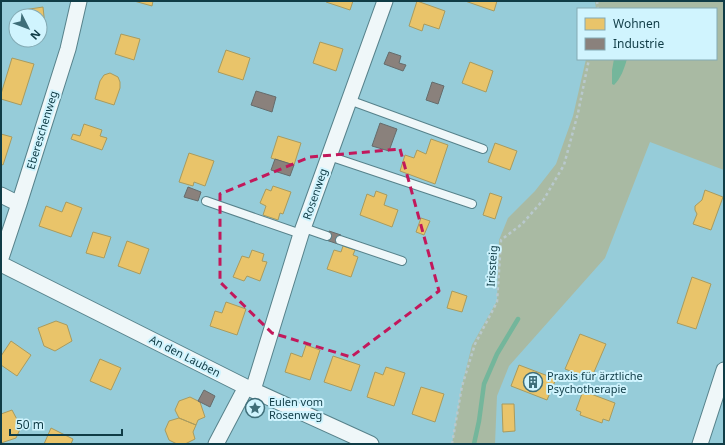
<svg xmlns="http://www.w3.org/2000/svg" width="725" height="445" viewBox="0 0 725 445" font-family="'Noto Sans',sans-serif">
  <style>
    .green { fill: #a9baa3 }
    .water { fill: #74b69b }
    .homes { fill: #e9c46a; stroke: #a89b5f }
    .industry { fill: #8a817c; stroke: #656c6c }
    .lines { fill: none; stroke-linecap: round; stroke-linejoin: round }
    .stream { stroke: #74b69b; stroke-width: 4.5 }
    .service-casing { stroke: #57828b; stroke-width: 10 }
    .minor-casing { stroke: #57828b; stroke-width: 17 }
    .path { stroke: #b9c9cd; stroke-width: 2.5; stroke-dasharray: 3 3; stroke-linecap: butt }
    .service { stroke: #eff7f9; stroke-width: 8 }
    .minor { stroke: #eff7f9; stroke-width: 15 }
    .marked { fill: none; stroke: #c2185b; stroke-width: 3; stroke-dasharray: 8 5; stroke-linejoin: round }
    .labels { text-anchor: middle; stroke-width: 4; stroke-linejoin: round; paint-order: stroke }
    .street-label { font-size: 11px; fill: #103c46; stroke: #d0f4fe }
    .poi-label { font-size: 11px; fill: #103c46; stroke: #d0f4fe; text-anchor: start }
  </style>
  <rect width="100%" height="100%" fill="#96ccd9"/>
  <path class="green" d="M595 1H724V170L650 142 605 258 509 366 497 396 495 444H452L462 385 472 345 497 301 499 240 508 218 535 191 556 164 573 116 586 59H716V9H596Z"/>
  <path class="water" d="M614 59H627C624 69 621 78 614 85L612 84V70Z"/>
  <path class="homes" d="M134 1H153L152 6Z
    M327 1H353L350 10 326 2Z
    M417 1 445 11 439 29 424 24 422 31 409 26Z
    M465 1H497L494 11Z
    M43 7 45 26 40 27V16H24L23 10Z
    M121 34 140 39 134 60 115 54Z
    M320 42 343 49 336 71 313 63Z
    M226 50 250 58 243 80 218 72Z
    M12 58 34 64 21 105 1 99V94Z
    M470 62 493 71 486 92 462 83Z
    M110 73 118 77 120 82V88L114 105 95 99 100 81 104 75Z
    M84 124 102 130 100 136 107 138 102 150 71 139 73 134 80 136Z
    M1 134 12 137 3 165 1 164Z
    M278 136 301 143 294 165 271 158Z
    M431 139 448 145 435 184 400 171 405 155 414 158 417 150 426 154Z
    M495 143 517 151 510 170 488 162Z
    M189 153 214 161 205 186 194 182 193 186 179 182Z
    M273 186 291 192 283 214 280 213 278 220 263 215 266 206 260 203 266 189 271 191Z
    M705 190 723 197 711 230 693 224 697 214 695 210V206L702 200Z
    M376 191 387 195 384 205 398 210 392 227 360 215 367 194 374 197Z
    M490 193 502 197 495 219 483 215Z
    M66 202 82 208 71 237 39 226 46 206 62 212Z
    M421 218 430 221 424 235 416 232Z
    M93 232 111 237 104 258 86 253Z
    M127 241 149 249 140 274 118 266Z
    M343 246 355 250 353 255 358 257 351 277 327 269 334 250 341 252Z
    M252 250 264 254 262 261 267 262 260 281 247 276 244 281 233 277 242 256 249 258Z
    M692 277 711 284 696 329 677 323Z
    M452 291 467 296 462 312 447 308Z
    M226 302 246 309 237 335 210 326 215 311 222 313Z
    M56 321 67 325 72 341 55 351 44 346 38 328Z
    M580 334 606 344 591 379 565 369Z
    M11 341 31 355 17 376 1 365V356Z
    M306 345 320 350 310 380 285 372 291 353 302 357Z
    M333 356 360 365 351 391 324 382Z
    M100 359 121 368 111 390 90 381Z
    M519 365 556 379 547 400 511 386Z
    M386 367 405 373 394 406 367 397 375 372 383 375Z
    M421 387 444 394 435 422 412 414Z
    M583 391 615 403 609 421 603 419 602 423 580 415 581 412 576 410Z
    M190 397 200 402 205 417 198 420 196 425 179 418 175 410 179 401Z
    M502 404H514L515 431 503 432Z
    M12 410 21 427 16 438 1 443V414Z
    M179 418 196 425 193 432 195 439 185 444H177L169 440 165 430 169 421Z
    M51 428 73 439 71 444H44Z"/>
  <path class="industry" d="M389 52 401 56 399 63 406 65 403 71 384 64Z
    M432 82 444 86 438 104 426 100Z
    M256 91 276 97 272 112 251 105Z
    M380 123 397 129 389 151 372 146Z
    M275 159 294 165 290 176 271 170Z
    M188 187 201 192 198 201 184 197Z
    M329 231 341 235 338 244 326 240Z
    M204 390 215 396 210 407 198 401Z"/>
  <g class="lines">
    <path class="stream" d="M474 444 479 421 484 384 497 354 518 319"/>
    <defs>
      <path id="service" d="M349 100 483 149
        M329 156 472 204
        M206 201 301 234
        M304 228 327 236
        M340 240 402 261"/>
      <path id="minor" d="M1 195 19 204
        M1 258 19 204 68 49 79 1
        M1 264 246 387 371 444
        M253 390 301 234 385 1
        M216 444 246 387
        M700 444 724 370"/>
    </defs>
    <use href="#service" class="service-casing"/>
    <use href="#minor" class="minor-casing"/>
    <path class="path" d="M597 1 598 9
      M452 444 462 386 475 344 497 302 501 240 522 224 544 199 564 165 578 113 589 59"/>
    <use href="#service" class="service"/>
    <use href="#minor" class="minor"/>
  </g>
  <path class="marked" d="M400 149 439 291 351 357 272 333 220 282V194L310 157Z"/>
  <defs>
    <symbol id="building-ring" viewBox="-11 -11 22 22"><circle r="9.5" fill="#d0f4fe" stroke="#3f6e79" stroke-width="1.5"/><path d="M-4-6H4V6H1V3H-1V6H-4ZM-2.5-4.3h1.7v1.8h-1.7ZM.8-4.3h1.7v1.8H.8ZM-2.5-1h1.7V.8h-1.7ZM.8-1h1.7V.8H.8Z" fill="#3f6e79"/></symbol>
    <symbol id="sight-ring" viewBox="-11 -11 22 22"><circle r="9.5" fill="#d0f4fe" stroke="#3f6e79" stroke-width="1.5"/><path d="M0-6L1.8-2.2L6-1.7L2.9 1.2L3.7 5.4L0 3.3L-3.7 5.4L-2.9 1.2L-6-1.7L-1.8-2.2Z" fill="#3f6e79"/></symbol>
  </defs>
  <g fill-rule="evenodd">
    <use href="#building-ring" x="522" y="371" width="22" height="22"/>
    <use href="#sight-ring" x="244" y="397" width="22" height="22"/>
  </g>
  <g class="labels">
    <g class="street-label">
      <text transform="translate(42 130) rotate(-73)" y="4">Ebereschenweg</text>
      <text transform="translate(315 194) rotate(-71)" y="4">Rosenweg</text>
      <text transform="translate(492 266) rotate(-86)" y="4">Irissteig</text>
      <text transform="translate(185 356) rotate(27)" y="4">An den Lauben</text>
    </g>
    <g class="poi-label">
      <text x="547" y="380">Praxis für ärztliche<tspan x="547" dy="13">Psychotherapie</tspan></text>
      <text x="269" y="406">Eulen vom<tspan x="269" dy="13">Rosenweg</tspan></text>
    </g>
  </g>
  <rect width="725" height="445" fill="none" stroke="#103c46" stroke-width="4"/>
  <rect x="577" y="8" width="140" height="52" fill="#d0f4fe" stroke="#83aab4"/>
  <rect x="585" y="18" width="20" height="12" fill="#e9c46a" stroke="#83aab4"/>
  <text x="613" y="28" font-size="12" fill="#103c46">Wohnen</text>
  <rect x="585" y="38" width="20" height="12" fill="#8a817c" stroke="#83aab4"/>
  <text x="613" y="48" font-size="12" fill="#103c46">Industrie</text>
  <g transform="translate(28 28) rotate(132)"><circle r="19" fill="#d0f4fe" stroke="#83aab4"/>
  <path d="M0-3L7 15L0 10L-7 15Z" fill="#3f6e79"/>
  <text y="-6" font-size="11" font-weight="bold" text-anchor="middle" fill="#103c46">N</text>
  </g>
  <path d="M10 429v6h112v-6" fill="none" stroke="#103c46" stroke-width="2"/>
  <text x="16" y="429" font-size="12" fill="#103c46" stroke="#d0f4fe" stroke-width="3" paint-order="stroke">50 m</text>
</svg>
